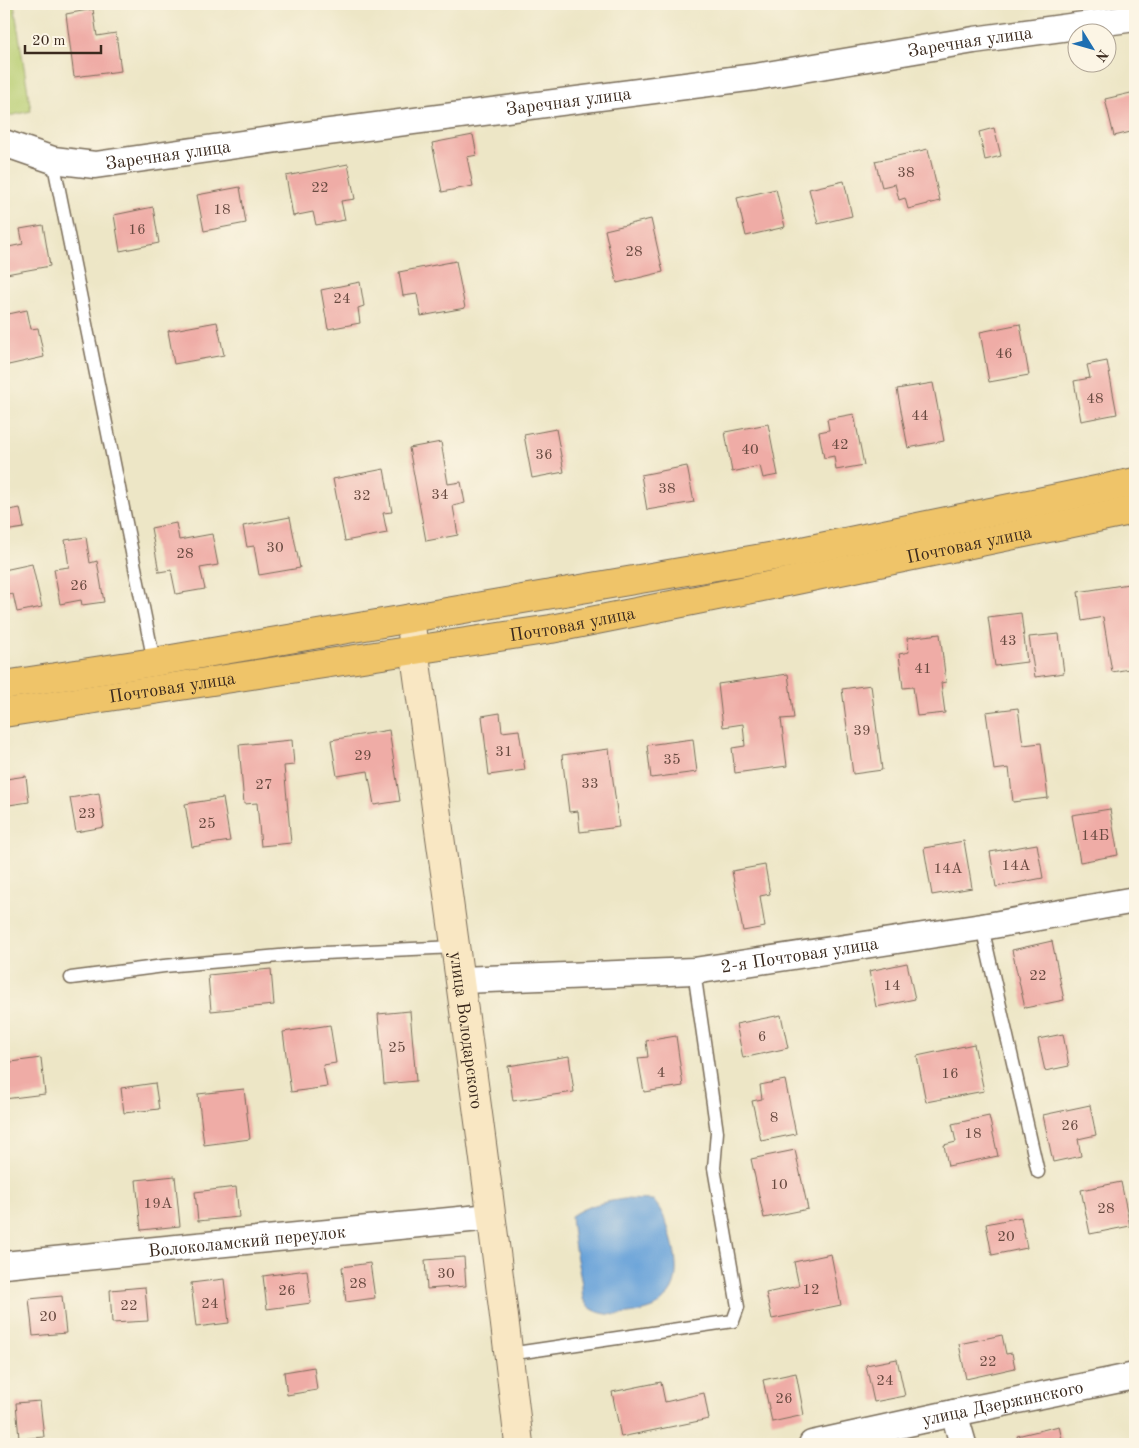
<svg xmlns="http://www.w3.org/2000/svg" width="1139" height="1448" viewBox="0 0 1139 1448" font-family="'Old Standard TT',serif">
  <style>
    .grass { fill: #b7cd71; stroke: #797c48 }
    .water { fill: #69a3d9; stroke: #52667c }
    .building { fill: #efaca6 }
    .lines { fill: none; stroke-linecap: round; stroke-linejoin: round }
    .lane-casing { stroke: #796c59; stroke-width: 15 }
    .street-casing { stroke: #796c59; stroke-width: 29 }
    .secondary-casing { stroke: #796c59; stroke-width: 30 }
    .primary-casing { stroke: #796c59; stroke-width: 30 }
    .lane { stroke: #fff; stroke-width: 12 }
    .street { stroke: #fff; stroke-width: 26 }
    .secondary { stroke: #f9e7c3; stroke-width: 28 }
    .primary { stroke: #efc469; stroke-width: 28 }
    .labels { text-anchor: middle; stroke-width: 4; stroke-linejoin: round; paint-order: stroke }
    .number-label { font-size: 15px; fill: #684a40 }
    .street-label { font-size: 18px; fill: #3b2a1e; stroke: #fcf5e5 }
  </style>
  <rect width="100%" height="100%" fill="#fcf5e5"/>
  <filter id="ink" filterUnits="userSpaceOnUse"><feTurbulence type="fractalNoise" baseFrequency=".02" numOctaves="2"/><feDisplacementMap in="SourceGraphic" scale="10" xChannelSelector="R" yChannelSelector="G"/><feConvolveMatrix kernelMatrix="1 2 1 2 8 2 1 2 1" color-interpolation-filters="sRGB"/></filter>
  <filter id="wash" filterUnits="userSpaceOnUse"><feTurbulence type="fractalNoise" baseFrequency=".0096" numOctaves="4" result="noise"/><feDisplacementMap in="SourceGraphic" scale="20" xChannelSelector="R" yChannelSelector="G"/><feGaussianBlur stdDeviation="1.12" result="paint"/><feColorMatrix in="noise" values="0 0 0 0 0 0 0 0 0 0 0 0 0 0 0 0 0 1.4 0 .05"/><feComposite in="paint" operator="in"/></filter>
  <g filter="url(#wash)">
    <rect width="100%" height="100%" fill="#ede6c6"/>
    <path class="grass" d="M4 4H14L31 111 4 117Z"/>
    <path class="water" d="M624 1199 653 1200C664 1213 667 1224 672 1241 676 1255 679 1276 672 1289 668 1296 661 1304 653 1308 635 1315 594 1322 583 1299 582 1295 582 1289 582 1284 577 1261 573 1241 571 1216 587 1205 605 1202 624 1199Z"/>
    <g id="blocks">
      <path class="building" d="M93 9 97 36 116 33 121 71 74 77 66 14Z
        M1135 92V131L1114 136 1105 99Z
        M994 128 1001 156 985 160 979 132Z
        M473 135 477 155 467 157 473 186 442 192 432 143Z
        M928 149 940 201 908 209 905 198 899 200 895 184 882 187 875 161Z
        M348 164 355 199 341 201 345 220 316 225 313 212 293 216 286 176Z
        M844 181 852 216 818 224 809 189Z
        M240 187 246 223 204 231 197 195Z
        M776 189 785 227 746 236 737 198Z
        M153 207 159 243 120 251 114 215Z
        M651 219 663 272 617 283 605 230Z
        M43 225 50 266 6 274 4 263V248L23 244 20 229Z
        M456 261 465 308 421 316 417 294 403 296 399 272Z
        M360 282 364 306 358 308 360 323 328 329 321 290Z
        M27 310 31 329 38 328 44 357 4 366V315Z
        M217 322 224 355 174 364 168 331Z
        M1020 324 1029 375 989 382 980 332Z
        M1107 361 1117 414 1081 421 1074 381 1090 378 1087 365Z
        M933 383 944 441 908 448 897 389Z
        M854 414 864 465 836 470 834 456 824 458 819 432 829 430 827 419Z
        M768 424 778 475 763 478 760 466 732 472 725 432Z
        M556 429 564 472 532 478 524 435Z
        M441 442 448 484 461 482 465 503 453 506 458 535 426 541 409 448Z
        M687 466 694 502 647 510 641 475Z
        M384 469 392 512 383 513 387 533 345 541 333 479Z
        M20 508 24 528 4 531V511Z
        M290 517 300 568 259 575 254 546 247 547 243 526Z
        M176 523 179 540 212 534 218 565 200 568 205 589 176 594 171 570 159 572 151 528Z
        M86 537 90 563 97 561 104 602 82 605 81 600 60 604 54 569 69 567 65 540Z
        M32 564 42 607 17 612 13 594 4 596V570Z
        M1135 583V668L1112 672 1103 617 1082 621 1078 592Z
        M1021 613 1027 662 995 666 988 617Z
        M940 634 946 682 941 683 945 713 917 716 913 687 903 688 899 654 909 652 907 638Z
        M1059 634 1064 673 1035 677 1029 637Z
        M788 674 794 718 781 719 787 766 735 773 732 748 745 746 743 724 723 727 718 684Z
        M871 685 882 770 853 774 842 689Z
        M1018 708 1023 745 1041 743 1048 798 1013 802 1009 768 994 770 986 712Z
        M500 713 502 732 519 730 525 770 489 775 482 716Z
        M389 730 400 801 374 805 368 771 337 776 331 740Z
        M693 739 697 772 651 778 647 745Z
        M292 740 294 765 284 766 291 843 261 846 257 803 244 804 239 745Z
        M609 749 619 827 580 832 578 811 569 812 562 755Z
        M26 776 29 802 9 805 6 779Z
        M99 793 104 827 76 832 70 798Z
        M223 798 230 841 192 847 185 804Z
        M1110 809 1118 855 1080 862 1072 815Z
        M964 841 972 888 932 895 924 848Z
        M1037 844 1043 878 996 887 990 852Z
        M765 865 770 894 760 896 765 927 743 931 732 871Z
        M1052 941 1064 1000 1025 1008 1012 950Z
        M907 963 915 999 876 1007 869 971Z
        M271 969 274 1005 211 1011 208 975Z
        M410 1011 416 1081 384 1084 378 1014Z
        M781 1015 788 1048 743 1058 736 1024Z
        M330 1025 336 1063 323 1065 327 1087 291 1092 283 1032Z
        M1063 1034 1069 1066 1045 1071 1038 1039Z
        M676 1036 683 1086 644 1092 638 1058 648 1057 646 1041Z
        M974 1044 984 1091 926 1102 917 1056Z
        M569 1056 574 1092 513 1101 508 1066Z
        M41 1058 45 1094 4 1099V1063Z
        M785 1080 796 1134 761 1141 752 1101 762 1099 760 1085Z
        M155 1083 159 1109 124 1113 121 1088Z
        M244 1089 250 1139 204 1145 198 1094Z
        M1090 1105 1096 1135 1078 1139 1081 1156 1053 1162 1043 1115Z
        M989 1116 998 1156 948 1166 944 1145 956 1142 952 1124Z
        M795 1150 808 1209 764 1218 751 1159Z
        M175 1176 180 1226 141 1230 136 1180Z
        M1121 1182 1130 1226 1090 1234 1081 1190Z
        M236 1187 239 1217 198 1221 195 1192Z
        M1021 1217 1027 1248 992 1255 986 1224Z
        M831 1254 841 1305 772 1319 766 1293 799 1286 794 1262Z
        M464 1257 466 1286 427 1289 425 1260Z
        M370 1263 375 1298 346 1302 342 1267Z
        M307 1270 311 1303 267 1309 263 1276Z
        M224 1279 229 1323 196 1327 191 1283Z
        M145 1287 148 1321 112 1323 110 1290Z
        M62 1296 66 1333 33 1336 29 1299Z
        M1002 1335 1006 1354 1012 1353 1015 1368 966 1379 959 1344Z
        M897 1359 905 1396 874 1402 866 1365Z
        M314 1367 317 1390 287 1395 284 1372Z
        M796 1373 804 1415 772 1422 763 1380Z
        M661 1382 665 1402 704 1393 709 1419 621 1437 612 1392Z
        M40 1401 44 1437 19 1439 16 1403Z
        M1059 1426 1063 1444H1019L1017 1436Z"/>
    </g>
  </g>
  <g filter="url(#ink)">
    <use href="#blocks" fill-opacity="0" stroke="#796c59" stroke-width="1"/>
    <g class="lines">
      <defs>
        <path id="lane" d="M53 160 154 662
          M982 927 1038 1172
          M71 978 164 966 302 954 456 947
          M509 1354 733 1321 738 1307 714 1168 717 1132 694 971"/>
        <g id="street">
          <path id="s1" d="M4 143 53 160 95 165 313 134 755 77 974 40 1135 18"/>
          <path id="s2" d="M461 980 694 971 982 927 1135 900"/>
          <path id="s3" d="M4 1265 490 1217"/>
          <path d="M954 1413 963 1444"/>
          <path id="s4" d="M812 1444 954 1413 1135 1376"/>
        </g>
        <g id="secondary">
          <path id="s5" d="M410 618C447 893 488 1168 519 1444"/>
        </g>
        <g id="primary">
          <path d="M4 685 154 662 792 553 1135 482"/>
          <path id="s6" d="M4 713 551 629 792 581 1135 510"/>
        </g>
      </defs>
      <use href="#lane" class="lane-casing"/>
      <use href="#street" class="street-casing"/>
      <use href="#secondary" class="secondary-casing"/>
      <use href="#primary" class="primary-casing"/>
      <use href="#lane" class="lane"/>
      <use href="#street" class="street"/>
      <use href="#secondary" class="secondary"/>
      <use href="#primary" class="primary"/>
    </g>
  </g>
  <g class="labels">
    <g class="number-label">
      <text x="906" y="177">38</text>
      <text x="320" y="192">22</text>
      <text x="222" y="214">18</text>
      <text x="137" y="234">16</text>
      <text x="634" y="256">28</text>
      <text x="342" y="303">24</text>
      <text x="1004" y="358">46</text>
      <text x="1095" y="403">48</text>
      <text x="920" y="420">44</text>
      <text x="840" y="449">42</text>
      <text x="750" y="454">40</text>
      <text x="544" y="459">36</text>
      <text x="667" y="493">38</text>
      <text x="440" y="499">34</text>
      <text x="362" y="500">32</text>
      <text x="275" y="552">30</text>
      <text x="185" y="558">28</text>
      <text x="79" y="590">26</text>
      <text x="1008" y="645">43</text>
      <text x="923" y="673">41</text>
      <text x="862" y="735">39</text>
      <text x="504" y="756">31</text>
      <text x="363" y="760">29</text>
      <text x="672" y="764">35</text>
      <text x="590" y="788">33</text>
      <text x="264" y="789">27</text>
      <text x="87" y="818">23</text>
      <text x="207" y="828">25</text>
      <text x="1095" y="840">14Б</text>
      <text x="1016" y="870">14А</text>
      <text x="948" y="873">14А</text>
      <text x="1038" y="980">22</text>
      <text x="892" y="990">14</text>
      <text x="762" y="1041">6</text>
      <text x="397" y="1052">25</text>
      <text x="661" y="1077">4</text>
      <text x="950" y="1078">16</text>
      <text x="774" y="1122">8</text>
      <text x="1070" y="1130">26</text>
      <text x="973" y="1138">18</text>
      <text x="779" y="1189">10</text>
      <text x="158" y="1208">19А</text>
      <text x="1106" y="1213">28</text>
      <text x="1006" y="1241">20</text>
      <text x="446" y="1278">30</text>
      <text x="358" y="1288">28</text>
      <text x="811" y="1294">12</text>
      <text x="287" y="1295">26</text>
      <text x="210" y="1308">24</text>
      <text x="129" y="1310">22</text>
      <text x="48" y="1321">20</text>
      <text x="988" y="1366">22</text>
      <text x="885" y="1385">24</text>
      <text x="784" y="1403">26</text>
    </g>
    <g class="street-label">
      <text dy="6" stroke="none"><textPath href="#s1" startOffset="978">Заречная улица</textPath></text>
      <text dy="6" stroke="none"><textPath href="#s1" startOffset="572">Заречная улица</textPath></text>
      <text dy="6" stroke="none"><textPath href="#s1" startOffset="168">Заречная улица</textPath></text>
      <text dy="6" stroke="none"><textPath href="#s6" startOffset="980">Почтовая улица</textPath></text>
      <text dy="6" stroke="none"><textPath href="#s6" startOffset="575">Почтовая улица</textPath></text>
      <text dy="6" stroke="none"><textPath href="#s6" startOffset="170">Почтовая улица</textPath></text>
      <text dy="6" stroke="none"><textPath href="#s2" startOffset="340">2-я Почтовая улица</textPath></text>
      <text dy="6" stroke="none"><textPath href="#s5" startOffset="416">улица Володарского</textPath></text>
      <text dy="6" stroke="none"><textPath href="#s3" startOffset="244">Волоколамский переулок</textPath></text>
      <text dy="6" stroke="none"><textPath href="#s4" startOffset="195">улица Дзержинского</textPath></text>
    </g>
  </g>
  <rect width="1139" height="1448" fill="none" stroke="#fcf5e5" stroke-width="20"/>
  <g transform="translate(1092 48) rotate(127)"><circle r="24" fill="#fcf5e5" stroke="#afa495"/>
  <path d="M0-4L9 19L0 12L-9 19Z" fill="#1f6fb2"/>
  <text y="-8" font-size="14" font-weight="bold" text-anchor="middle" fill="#3b2a1e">N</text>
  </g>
  <path d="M25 45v8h76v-8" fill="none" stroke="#3b2a1e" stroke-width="2.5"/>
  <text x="32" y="45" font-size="15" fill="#3b2a1e" stroke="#fcf5e5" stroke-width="4" paint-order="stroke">20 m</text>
</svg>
